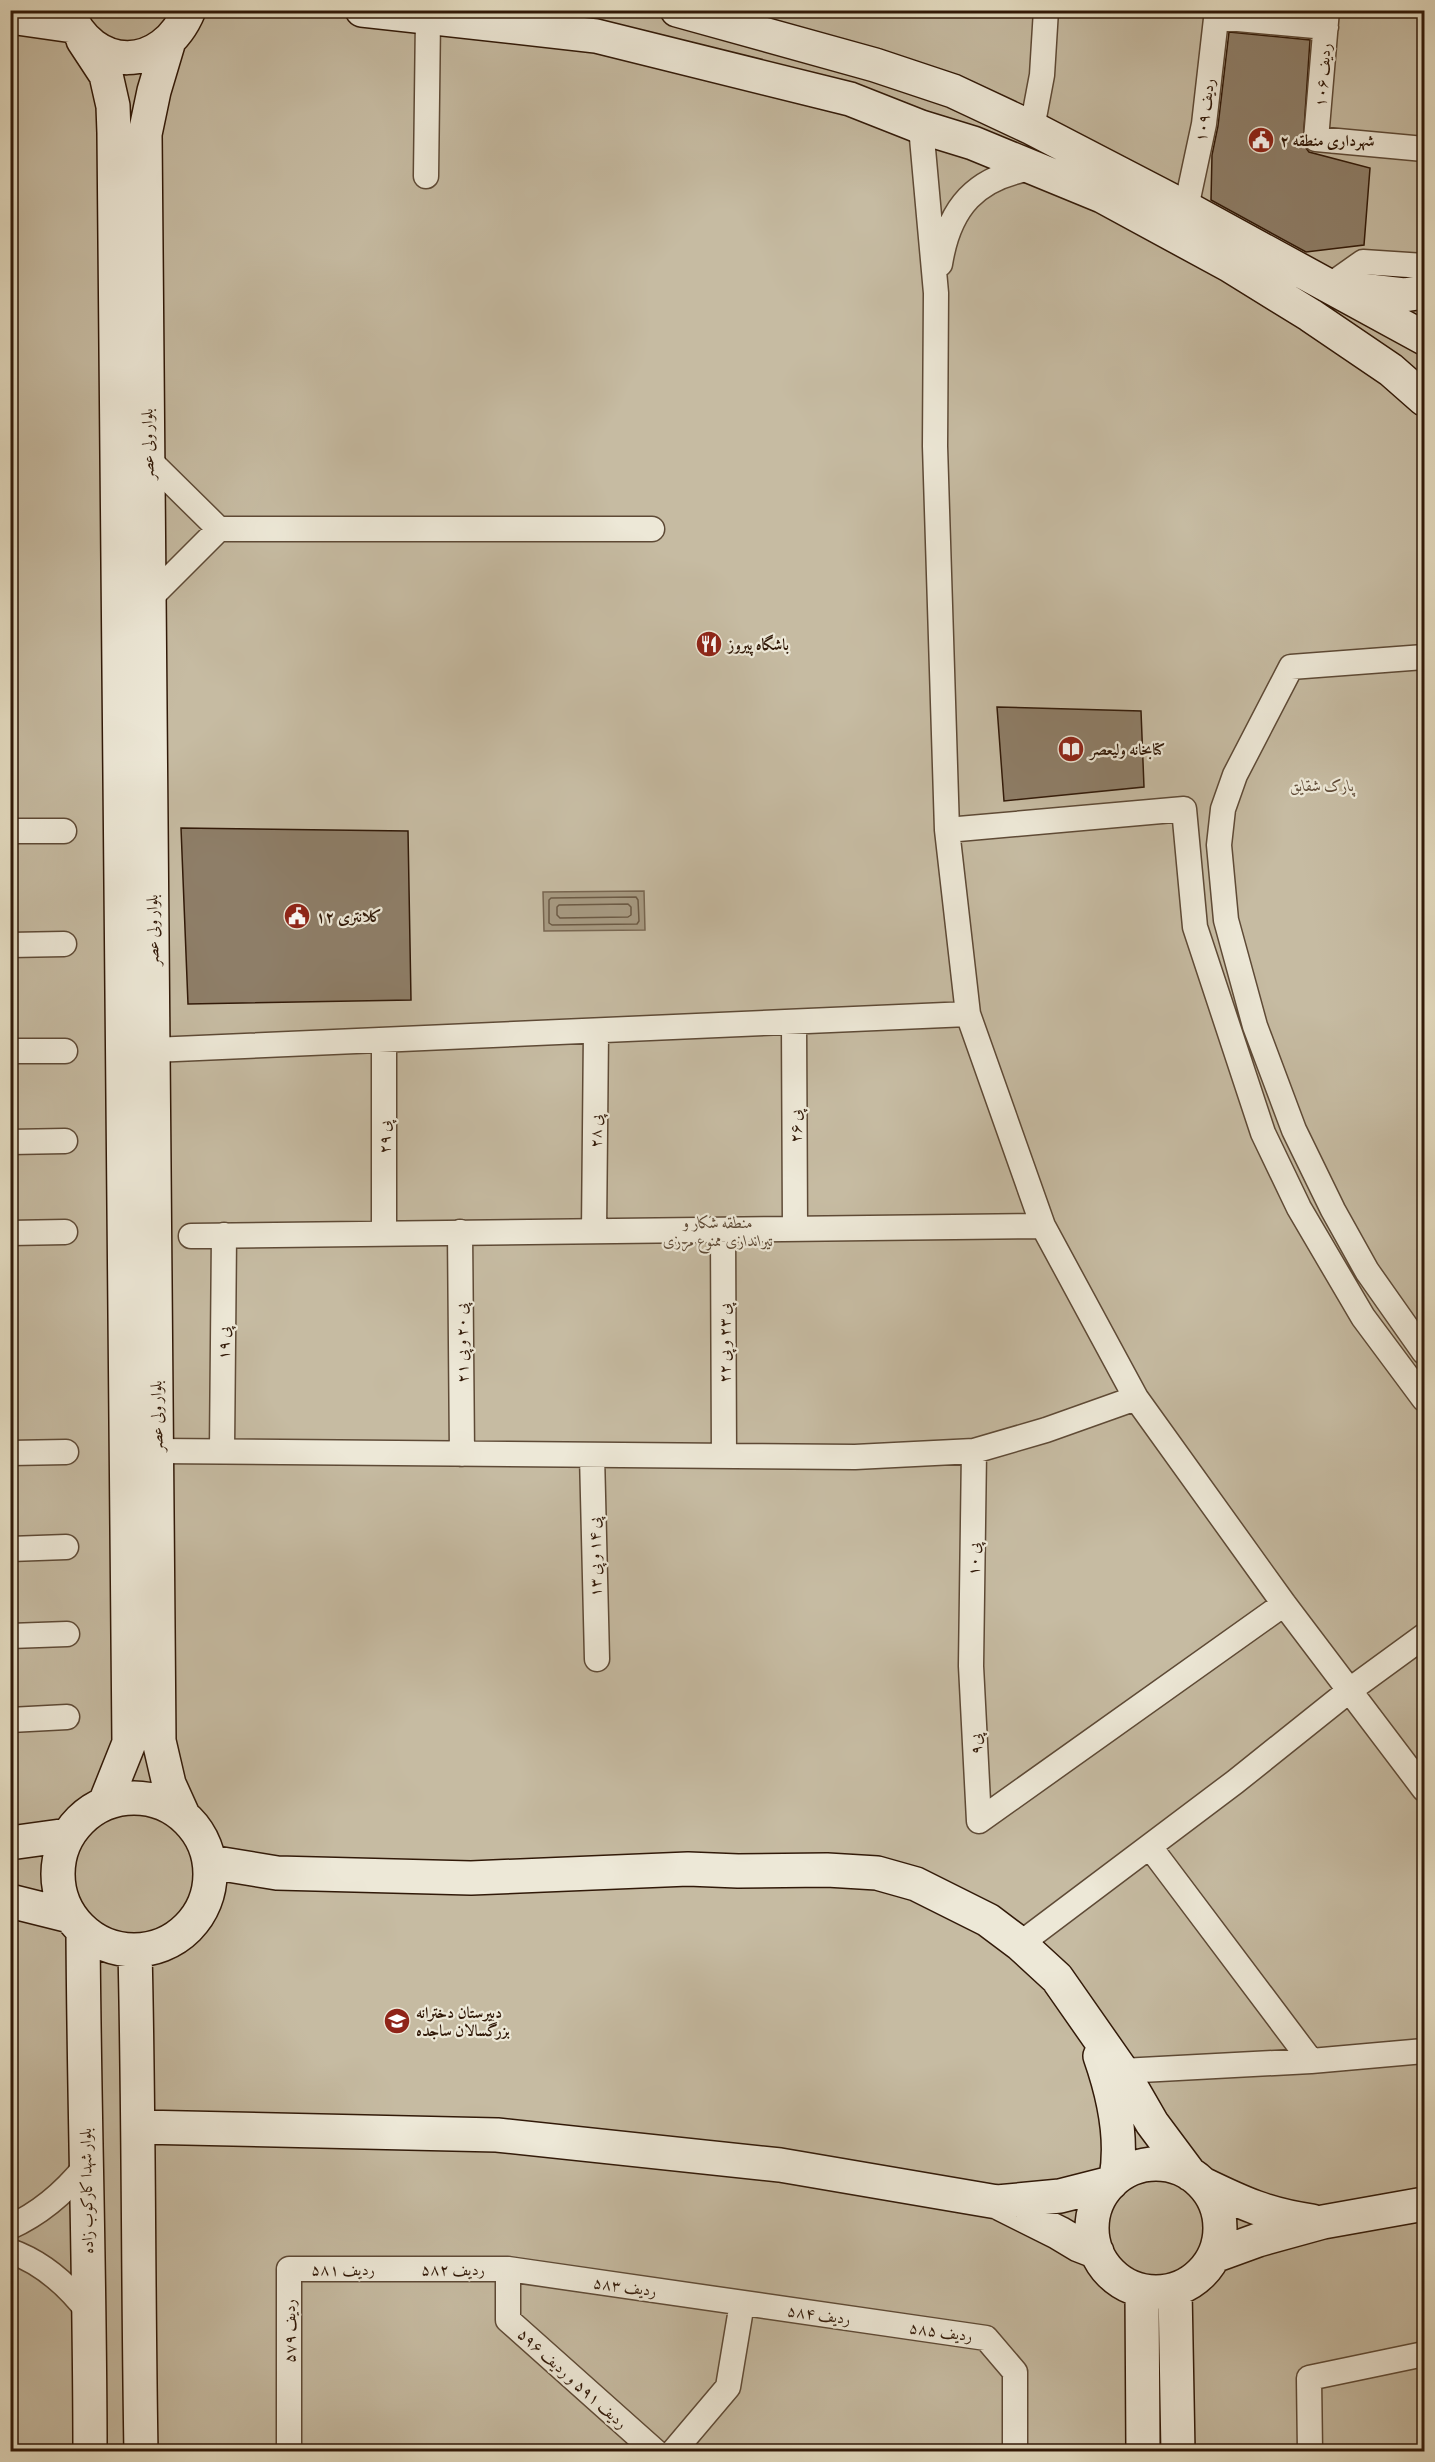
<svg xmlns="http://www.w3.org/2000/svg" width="1435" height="2462" viewBox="0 0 1435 2462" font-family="Vollkorn,Amiri,serif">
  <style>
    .green { fill: #c6bba2; stroke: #7c6a55; stroke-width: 1.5 }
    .water { fill: #a79a82; stroke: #786651; stroke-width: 1.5 }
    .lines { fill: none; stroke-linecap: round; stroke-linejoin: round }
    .shore { stroke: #6c5a45; stroke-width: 1.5 }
    .building { fill: #8e7e68; stroke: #311908; stroke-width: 1.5 }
    .street-casing { stroke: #5e4a36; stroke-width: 27 }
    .secondary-casing { stroke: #311908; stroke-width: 36 }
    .street { stroke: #ede8d7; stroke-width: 24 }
    .secondary { stroke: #ede8d7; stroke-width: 33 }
    .labels { text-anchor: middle; stroke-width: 4.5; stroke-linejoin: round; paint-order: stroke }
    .street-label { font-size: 16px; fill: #311908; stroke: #ede8d7 }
    .poi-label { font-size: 16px; font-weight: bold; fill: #311908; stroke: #ede8d7; text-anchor: start }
    .park-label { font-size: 16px; font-style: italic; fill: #5e4a36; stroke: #ede8d7 }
  </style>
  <rect width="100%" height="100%" fill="#e4dcc1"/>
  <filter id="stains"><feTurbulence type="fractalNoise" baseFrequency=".00333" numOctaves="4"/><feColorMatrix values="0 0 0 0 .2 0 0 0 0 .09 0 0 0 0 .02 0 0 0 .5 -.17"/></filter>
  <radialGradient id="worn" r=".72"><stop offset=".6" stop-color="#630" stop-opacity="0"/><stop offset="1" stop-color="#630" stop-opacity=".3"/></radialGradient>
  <path class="green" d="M11 11H1424V2451L11 2452Z"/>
  <path class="water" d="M644 891 645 930 544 931 543 892Z"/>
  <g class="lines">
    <path class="shore" d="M636 897 638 900 639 921 637 924 552 925 549 923V900L551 898Z
      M628 904 631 907V915L628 917 560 918 557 915V907L559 905Z"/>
  </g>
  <path class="building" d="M1229 32 1310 40 1303 144 1309 152 1370 168 1364 245 1306 252 1211 200 1212 155 1218 126Z
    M997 707 1141 711 1144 787 1004 801Z
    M181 828 408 831 411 1000 188 1004Z"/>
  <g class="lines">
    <defs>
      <path id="street" d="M1327 10 1316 139 1424 149
        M1216 17 1326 27
        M921 127 936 293 935 446 947 830 968 1014 1043 1226 1136 1398 1284 1604 1424 1789
        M1032 128 1042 75 1046 10
        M426 176 428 18
        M1186 208 1204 124 1217 10
        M940 264C949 207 976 177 1033 168
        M1329 286 1363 262 1424 266
        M147 458 219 529H652
        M149 599 219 529
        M1424 657 1291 667 1235 775 1223 809 1219 845 1226 920 1255 1026 1294 1130 1333 1210 1367 1271 1424 1352
        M947 830 1184 809 1195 927 1263 1133 1299 1208 1363 1317 1424 1399
        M10 831H64
        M10 945 64 944
        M794 1023 795 1229
        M153 1050 968 1014
        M10 1051H65
        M10 1142 65 1141
        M723 1230 724 1456
        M594 1231 596 1031
        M460 1232 462 1454
        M10 1233 65 1232
        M384 1233V1040
        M191 1236 1043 1226
        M222 1450 224 1235
        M157 1451 855 1457 974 1451 1046 1430 1136 1398
        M974 1451 971 1666 979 1821
        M10 1453 66 1452
        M592 1455 597 1659
        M10 1549 66 1547
        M10 1636 67 1634
        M10 1720 67 1717
        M979 1821 1284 1604
        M1150 1847 1311 2061
        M1020 1944 1235 1782 1350 1690 1424 1636
        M1122 2071 1311 2061 1424 2051
        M10 2227C41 2213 64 2193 85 2167
        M10 2251C44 2263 69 2286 90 2314
        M508 2269V2320L656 2452
        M289 2452V2269H508L986 2338 1015 2372V2452
        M673 2452 728 2387 742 2303
        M1310 2452 1309 2378 1424 2354"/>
      <path id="secondary" d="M67 10C92 74 163 73 189 10
        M362 10 596 36 850 99 921 127 973 143 1102 196 1229 265 1310 315 1391 370 1424 399
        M677 10 875 65 953 91 1032 128 1186 208 1424 338
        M10 17 73 26
        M83 40 106 75 113 106 114 133 129 1743 105 1803
        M168 44 154 91 145 134 159 1741 169 1784 183 1815
        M1343 288 1404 295 1424 292
        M58 1874a76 76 0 1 1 152 0a76 76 0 1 1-152 0Z
        M10 1843 68 1835
        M210 1862 277 1873 471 1878 688 1869 738 1871 827 1870 877 1873 916 1884 988 1920 1020 1944 1057 1978 1122 2071 1152 2123 1190 2174
        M10 1901 70 1916
        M83 1931C84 2105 90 2278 90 2452
        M135 1951C139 2118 138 2285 141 2452
        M1100 2056C1113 2093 1123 2139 1116 2178
        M139 2127 497 2135 780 2165 997 2202 1060 2196 1111 2183
        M1092 2228a64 64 0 1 1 128 0a64 64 0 1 1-128 0Z
        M1203 2184C1242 2203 1268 2215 1312 2221
        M997 2202 1059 2233 1079 2245 1097 2252
        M1214 2256 1258 2240 1323 2222 1424 2204
        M1175 2290 1178 2452
        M1142 2291 1143 2452"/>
    </defs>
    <use href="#street" class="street-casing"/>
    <use href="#secondary" class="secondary-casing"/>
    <use href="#street" class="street"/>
    <use href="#secondary" class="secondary"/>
  </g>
  <defs>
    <symbol id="civic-disc" viewBox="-11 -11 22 22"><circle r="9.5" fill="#8f2418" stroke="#ede8d7"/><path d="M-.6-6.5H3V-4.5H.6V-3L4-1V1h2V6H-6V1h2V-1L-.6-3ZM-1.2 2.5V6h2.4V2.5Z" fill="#fff"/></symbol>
    <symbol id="restaurant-disc" viewBox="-11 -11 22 22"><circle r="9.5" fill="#8f2418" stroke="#ede8d7"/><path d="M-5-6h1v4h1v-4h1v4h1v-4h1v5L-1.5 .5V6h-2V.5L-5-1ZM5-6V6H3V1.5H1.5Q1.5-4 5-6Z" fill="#fff"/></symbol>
    <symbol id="library-disc" viewBox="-11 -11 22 22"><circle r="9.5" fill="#8f2418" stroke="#ede8d7"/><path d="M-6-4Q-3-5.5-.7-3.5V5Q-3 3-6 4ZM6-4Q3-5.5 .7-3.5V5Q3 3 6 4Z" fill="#fff"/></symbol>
    <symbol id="school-disc" viewBox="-11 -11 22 22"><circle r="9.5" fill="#8f2418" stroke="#ede8d7"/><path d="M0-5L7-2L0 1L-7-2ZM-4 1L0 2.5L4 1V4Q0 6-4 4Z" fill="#fff"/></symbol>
  </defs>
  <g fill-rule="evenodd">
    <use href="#civic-disc" x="1246" y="125" width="30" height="30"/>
    <use href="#restaurant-disc" x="694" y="629" width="30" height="30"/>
    <use href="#library-disc" x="1056" y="734" width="30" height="30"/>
    <use href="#civic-disc" x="282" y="901" width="30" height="30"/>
    <use href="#school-disc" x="382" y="2006" width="30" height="30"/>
  </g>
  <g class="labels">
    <g class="street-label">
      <text transform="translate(1322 75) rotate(-85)" y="6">ردیف ۱۰۶</text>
      <text transform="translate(1204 110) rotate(-82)" y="6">ردیف ۱۰۹</text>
      <text transform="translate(147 444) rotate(-91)" y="6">بلوار ولی عصر</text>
      <text transform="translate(152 930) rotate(-91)" y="6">بلوار ولی عصر</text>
      <text transform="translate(795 1126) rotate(-90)" y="6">پی ۲۶</text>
      <text transform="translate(595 1131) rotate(-89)" y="6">پی ۲۸</text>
      <text transform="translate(384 1137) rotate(-90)" y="6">پی ۲۹</text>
      <text transform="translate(223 1343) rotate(-89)" y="6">پی ۱۹</text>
      <text transform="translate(461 1343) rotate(-91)" y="6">پی ۲۰ و پی ۲۱</text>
      <text transform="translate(724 1343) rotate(-90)" y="6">پی ۲۳ و پی ۲۲</text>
      <text transform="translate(156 1416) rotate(-91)" y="6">بلوار ولی عصر</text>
      <text transform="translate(594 1557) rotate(-91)" y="6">پی ۱۴ و پی ۱۳</text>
      <text transform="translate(973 1559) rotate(-89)" y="6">پی ۱۰</text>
      <text transform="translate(975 1744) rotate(-93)" y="6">پی۹</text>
      <text transform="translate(86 2191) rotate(-91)" y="6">بلوار شهدا کارکوب زاده</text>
      <text x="343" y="2275">ردیف ۵۸۱</text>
      <text x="453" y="2275">ردیف ۵۸۲</text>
      <text transform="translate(625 2286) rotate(8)" y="6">ردیف ۵۸۳</text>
      <text transform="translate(819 2314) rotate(8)" y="6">ردیف ۵۸۴</text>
      <text transform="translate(289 2331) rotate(-90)" y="6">ردیف ۵۷۹</text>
      <text transform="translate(941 2331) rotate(8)" y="6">ردیف ۵۸۵</text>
      <text transform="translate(573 2378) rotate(42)" y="6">ردیف ۵۹۱ و ردیف ۵۹۶</text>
    </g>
    <g class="poi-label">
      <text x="1280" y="146">شهرداری منطقه ۲</text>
      <text x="728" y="650">باشگاه پیروز</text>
      <text x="1090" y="755">کتابخانه ولیعصر</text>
      <text x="316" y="922">کلانتری ۱۲</text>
      <text x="416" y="2018">دبیرستان دخترانه<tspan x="416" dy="18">بزرگسالان ساجده</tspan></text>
    </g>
    <g class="park-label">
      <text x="1322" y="791">پارک شقایق</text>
      <text x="718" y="1228">منطقه شکار و<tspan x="718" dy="18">تیراندازی ممنوع مرزی</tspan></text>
    </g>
  </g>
  <rect width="1435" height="2462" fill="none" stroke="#e4dcc1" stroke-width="36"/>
  <rect x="12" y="12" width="1411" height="2438" fill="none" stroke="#311908" stroke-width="3"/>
  <rect x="18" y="18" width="1399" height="2426" fill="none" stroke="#311908" stroke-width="1.5"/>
  <rect width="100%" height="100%" filter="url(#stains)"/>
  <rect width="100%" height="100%" fill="url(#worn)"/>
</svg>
